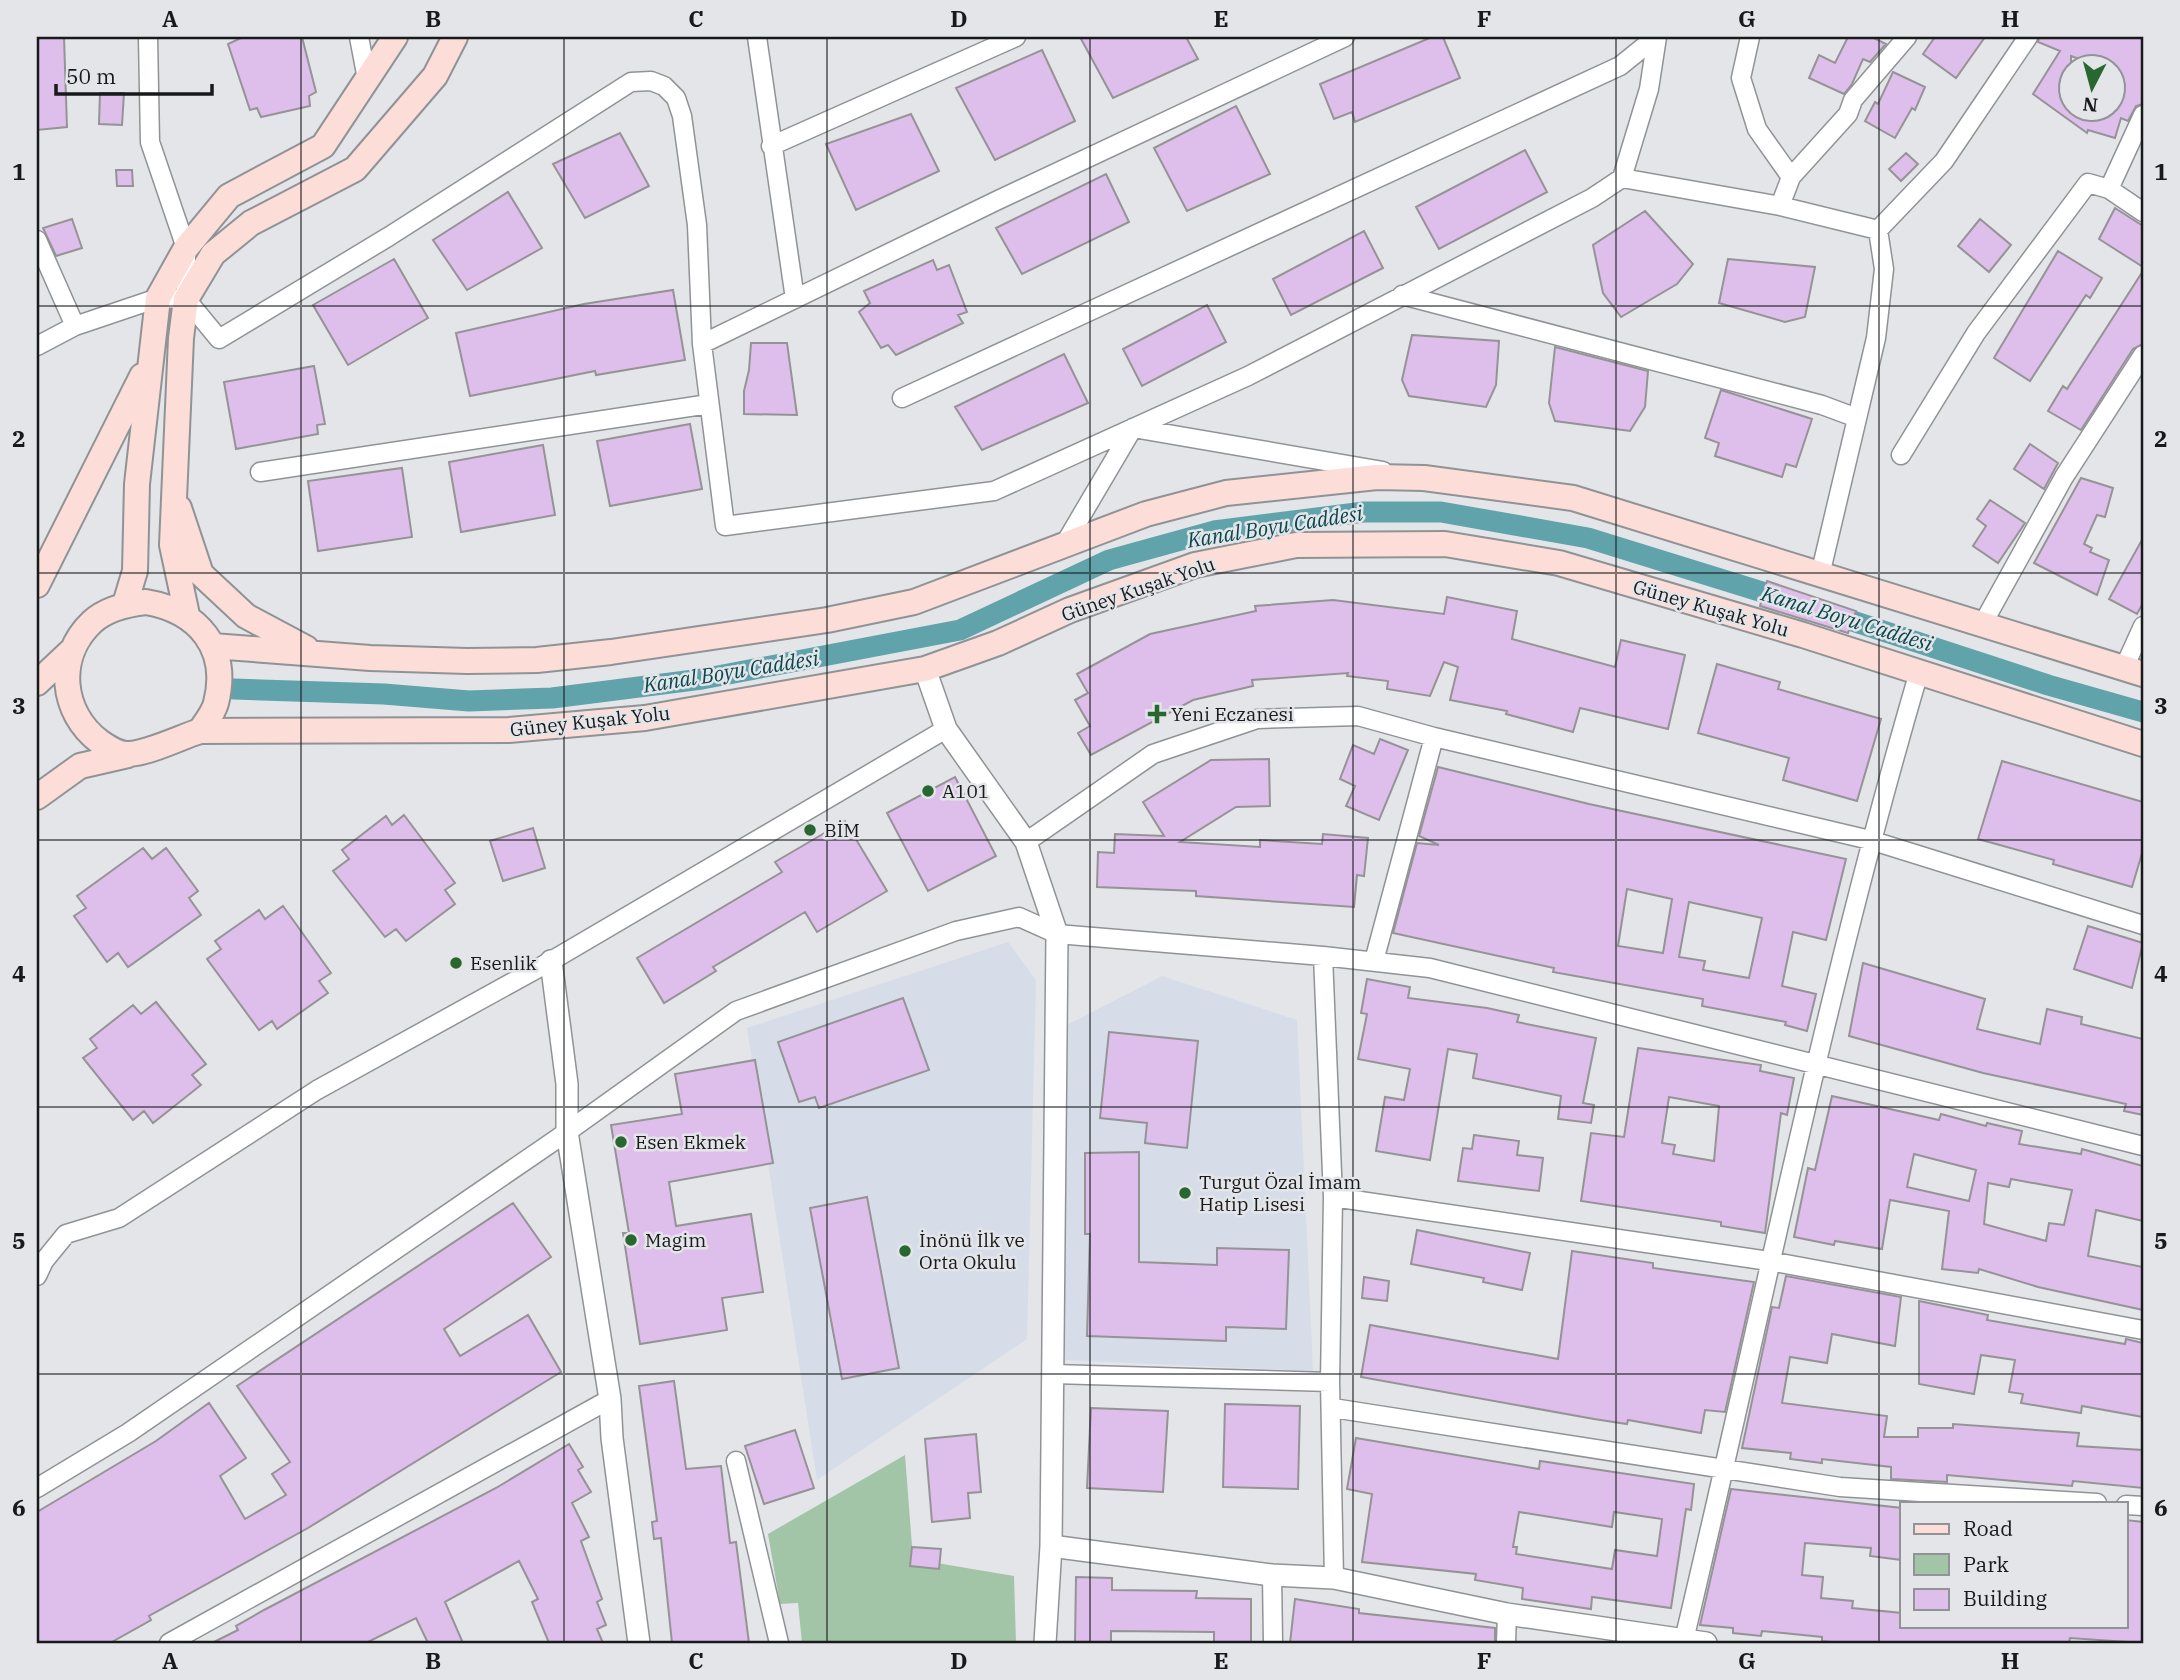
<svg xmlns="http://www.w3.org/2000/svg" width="2180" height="1680" viewBox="0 0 2180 1680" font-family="'IBM Plex Serif',serif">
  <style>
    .built { fill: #d6dde8 }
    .green { fill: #a3c5a7 }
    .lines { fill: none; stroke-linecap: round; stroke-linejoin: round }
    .canal { stroke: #61a3ab; stroke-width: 21 }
    .building { fill: #debeea; stroke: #969397; stroke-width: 2; fill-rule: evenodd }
    .minor-casing { stroke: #909396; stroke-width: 21 }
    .tertiary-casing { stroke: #909396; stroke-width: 24 }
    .secondary-casing { stroke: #909396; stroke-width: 28 }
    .minor { stroke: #fff; stroke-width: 18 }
    .tertiary { stroke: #fff; stroke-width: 21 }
    .secondary { stroke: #fcddd7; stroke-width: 24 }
    .grid { fill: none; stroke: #18191b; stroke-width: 2; stroke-opacity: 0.55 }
    .poi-dot { fill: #296730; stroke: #e3e5e9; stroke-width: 2.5 }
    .labels { text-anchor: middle; stroke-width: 5; stroke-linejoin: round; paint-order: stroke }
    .street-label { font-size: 19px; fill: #18191b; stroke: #e3e5e9 }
    .poi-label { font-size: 19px; fill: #18191b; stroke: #e3e5e9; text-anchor: start }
    .water-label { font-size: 21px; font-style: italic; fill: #07474d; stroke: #e3e5e9 }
    .neatline { fill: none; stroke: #18191b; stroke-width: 2.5 }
    .grid-label { font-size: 23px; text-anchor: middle; font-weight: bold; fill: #18191b }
  </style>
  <rect width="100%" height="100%" fill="#e3e5e9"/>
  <path class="built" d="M1008 942 1036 980 1027 1339 817 1480 747 1028Z
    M1162 976 1297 1020 1313 1371 1065 1360V1026Z"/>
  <path class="green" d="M905 1455 913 1559 1014 1576 1016 1643H802L798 1603 780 1604 768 1534Z"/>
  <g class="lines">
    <path class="canal" d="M1825 612 2048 685 2143 712
      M234 689 384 694 469 701 552 698 702 679 960 630 1109 560 1214 531 1364 512H1441L1588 538 1791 601"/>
  </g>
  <path class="building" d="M37 37H64L67 127 37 130Z
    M243 37H302L316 92 309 96 310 106 261 117 257 108 250 110 228 44Z
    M1080 37H1186L1198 59 1113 98Z
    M1432 37H1443L1460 78 1355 122 1352 112 1334 119 1320 84Z
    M1848 37H1872L1886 44 1870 62 1863 59 1852 84 1844 94 1809 78 1819 55 1835 63Z
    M1935 37H1985L1956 78 1923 54Z
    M2039 37H2143V104L2136 106 2128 121 2121 118 2115 138 2088 130 2087 133 2033 94 2060 51 2038 42ZM2071 56 2098 66H2113V108L2071 110Z
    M1042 50 1075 121 995 160 956 88Z
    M1893 72 1925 87 1915 110 1912 108 1895 138 1865 121 1875 102 1878 104Z
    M100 93H124L122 125 99 124Z
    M1236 106 1270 174 1187 211 1154 148Z
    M911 114 939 171 856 210 826 144Z
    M620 133 649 186 585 218 553 164Z
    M1525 150 1547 192 1439 249 1416 207Z
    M1906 153 1918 164 1901 181 1889 169Z
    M116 170H132L133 186H117Z
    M1106 174 1129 222 1022 274 996 228Z
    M508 192 542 248 467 290 433 240Z
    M2115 208 2143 226V267L2099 239Z
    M1645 211 1693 264 1677 284 1621 317 1603 293 1593 245Z
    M72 219 82 248 56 256 43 228Z
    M1980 219 2011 245 1989 272 1958 246Z
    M1364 231 1383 268 1291 315 1273 279Z
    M2058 251 2102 278 2090 298 2086 295 2030 381 1994 358Z
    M394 259 428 318 348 365 313 305Z
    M1728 259 1815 267 1805 317 1785 322 1719 303Z
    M933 260 937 270 949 265 967 312 958 315 963 323 896 355 888 345 881 348 859 312 870 303 864 291Z
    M2143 271V344L2133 349 2081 430 2048 411 2063 386 2067 389Z
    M673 290 685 360 596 375 595 371 470 396 456 333 584 304Z
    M1207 305 1226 342 1142 386 1123 349Z
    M1412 335 1499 341 1496 385 1486 407 1409 396 1402 380Z
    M751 343H787L797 415 744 414V391L749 370Z
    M1555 347 1648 371 1645 407 1630 431 1555 421 1549 403Z
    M1064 354 1088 403 982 450 955 407Z
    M314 366 325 424 317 425 318 434 236 449 224 382Z
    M1721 390 1812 419 1796 467 1786 464 1782 477 1715 456 1719 443 1705 438Z
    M690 424 702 489 610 506 597 441Z
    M2030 444 2058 463 2044 489 2014 469Z
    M543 445 555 515 461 532 449 462Z
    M402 468 412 537 318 551 308 481Z
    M2081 478 2113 488 2105 517 2097 515 2084 544 2092 548 2090 552 2109 560 2097 595 2034 563Z
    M1990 500 2025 523 1998 563 1973 546 1986 526 1977 519Z
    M2143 538V603L2137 614 2109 599Z
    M1767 581 1856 611 1848 633 1760 606Z
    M1447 597 1517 611 1512 639 1615 667 1621 640 1685 655 1668 729 1580 708 1573 732 1506 714 1507 711 1450 700 1458 667 1444 662 1430 696 1387 689 1388 681 1347 676 1348 673 1252 680 1253 686 1193 700 1091 755 1078 733 1090 726 1075 700 1088 693 1077 674 1150 634 1256 611 1255 606 1333 600 1444 614Z
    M1717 664 1780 682 1778 689 1881 719 1857 801 1783 780 1789 758 1698 733Z
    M1380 739 1408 750 1379 820 1346 806 1355 786 1340 779 1353 745 1374 754Z
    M1269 759 1270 806 1236 807 1180 842 1260 847V840L1322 844 1323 834 1368 838 1364 876 1357 875 1354 907 1196 896V891L1097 887 1098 852 1114 853 1115 834 1164 836 1143 802 1211 760Z
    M2002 761 2143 802V850L2132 887 2053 864 2054 860 1978 839Z
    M1438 767 1589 804 1846 859 1826 940 1793 932 1782 986 1816 994 1807 1031 1785 1025 1786 1022 1702 1006 1703 999 1553 972 1554 968 1393 933 1417 843 1439 845 1419 836ZM1627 889 1672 899 1663 953 1618 946ZM1689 902 1762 918 1749 978 1703 970 1705 961 1679 957Z
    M955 777 996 856 928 891 887 813Z
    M404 815 455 883 445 890 455 904 406 941 396 929 385 937 333 871 349 859 342 850 386 816 392 825Z
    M845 821 887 891 817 932 805 912 713 967 716 971 664 1003 637 958 782 872 775 862Z
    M533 828 545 868 503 881 490 841Z
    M143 848 152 859 166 848 198 891 189 898 201 915 128 967 118 953 107 962 74 916 86 908 77 896Z
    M283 906 331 973 319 981 328 993 277 1029 272 1021 259 1030 207 959 221 949 215 941 259 910 265 919Z
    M2088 926 2143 943 2132 988 2074 969Z
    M1863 963 1985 999 1977 1029 2040 1044 2047 1009 2082 1017 2081 1024 2143 1039V1115L2124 1111 2126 1104 1983 1073 1849 1036Z
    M1367 979 1410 987 1408 998 1487 1008 1519 1015 1517 1022 1596 1038 1583 1103 1594 1105 1591 1123 1558 1119 1561 1096 1473 1078 1477 1054 1448 1049 1430 1160 1376 1151 1385 1097 1404 1100 1410 1069 1358 1059 1367 1014 1361 1013Z
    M903 998 929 1070 819 1108 815 1097 799 1102 778 1042Z
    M156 1002 206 1064 192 1075 201 1085 153 1123 144 1111 133 1120 83 1058 97 1048 90 1039 133 1005 141 1014Z
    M1109 1032 1198 1041 1187 1148 1145 1143 1147 1123 1100 1118Z
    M1638 1048 1761 1065 1760 1071 1794 1078 1787 1115 1781 1113 1765 1233 1721 1226V1222L1581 1201 1591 1133 1624 1137ZM1669 1097 1719 1106 1714 1161 1673 1154 1675 1145 1662 1143Z
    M755 1060 773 1163 669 1182 676 1226 751 1214 763 1292 722 1298 727 1330 640 1344 623 1233H629L611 1125 682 1114 675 1074Z
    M1832 1096 1939 1120 1941 1114 1986 1126 1987 1123 2022 1131 2019 1144 2081 1154 2082 1149 2143 1166V1221L2096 1210 2088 1256 2143 1267V1310L2038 1287 1979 1269 1978 1273 1942 1269 1949 1211 1890 1200 1882 1249 1835 1241 1834 1245 1794 1237 1808 1168 1815 1170ZM1914 1154 1976 1170 1969 1201 1907 1187ZM2011 1179 2072 1190 2064 1225 2049 1223 2046 1241 1984 1224 1988 1183 2009 1187Z
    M1474 1135 1519 1141 1517 1155 1543 1158 1539 1191 1458 1181 1463 1148 1472 1149Z
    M1139 1152V1262L1217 1265V1248L1289 1250 1286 1329 1226 1327V1341L1087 1336 1090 1234H1085V1153Z
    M867 1197 899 1368 842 1379 810 1208Z
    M513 1203 551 1257 444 1329 460 1356 528 1315 561 1372 308 1528 149 1616 151 1620 110 1643H37V1512L156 1441 209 1403 246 1458 220 1476 245 1519 286 1495 272 1474 290 1462 237 1386Z
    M1417 1230 1530 1253 1522 1290 1483 1282 1484 1278 1411 1264Z
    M1572 1251 1653 1263V1268L1754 1282 1725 1412 1705 1410 1701 1433 1628 1420 1627 1424 1594 1419 1361 1377 1370 1325 1558 1359Z
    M1786 1276 1901 1297 1895 1346 1832 1334 1827 1363 1790 1357 1782 1403 1887 1416 1884 1437H1918V1428H1953V1424L2079 1433 2077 1446 2143 1450V1488L2073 1481 2072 1486 1947 1475V1482L1891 1479V1467L1822 1459V1463L1790 1459 1791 1453 1742 1448 1772 1307 1779 1308Z
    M1364 1277 1389 1281 1387 1301 1362 1298Z
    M1919 1301 1988 1315 1987 1320 2125 1344 2126 1339 2143 1343V1417L2082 1406 2081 1413 2021 1403 2023 1394 2009 1392 2015 1360 1981 1355 1974 1394 1919 1384Z
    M674 1381 686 1469 721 1466 730 1543 736 1542 749 1643H672L661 1538 654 1539 652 1522 657 1521 639 1386Z
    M1225 1404 1300 1406 1298 1489 1223 1487Z
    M1091 1408 1168 1411 1163 1492 1087 1488Z
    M795 1430 814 1488 764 1504 745 1446Z
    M976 1434 981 1492 968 1493 970 1518 932 1522 925 1439Z
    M1356 1438 1539 1469 1540 1461 1694 1484 1691 1510 1686 1509 1671 1608 1592 1597 1591 1609 1522 1599 1523 1588 1475 1580 1476 1574 1362 1562 1372 1494 1347 1489ZM1519 1512 1612 1527 1614 1512 1662 1519 1657 1556 1615 1550 1612 1569 1516 1554 1517 1547H1513Z
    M569 1444 583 1467 578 1470 591 1492 572 1503 589 1537 581 1541 602 1599 597 1602 606 1625 597 1629 603 1643H549L532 1602 538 1599 519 1561 445 1602 463 1643H428L416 1618 366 1643H212L238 1630 236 1626 264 1610 496 1488Z
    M1731 1489 1902 1508V1560L1870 1556 1871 1548 1805 1543 1802 1575 1823 1577 1821 1598 1853 1601 1852 1608 1902 1613V1626H2126V1520L2143 1522V1643L2070 1638 2069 1643H1841L1822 1641V1637L1762 1631 1761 1636 1733 1633V1628L1700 1625Z
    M912 1547 941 1549 939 1569 910 1566Z
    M1076 1577 1112 1578V1590L1197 1591 1196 1598 1251 1599V1643H1214V1632L1111 1631V1643H1075Z
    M1295 1599 1359 1609V1613L1495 1628V1643H1290Z"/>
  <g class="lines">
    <defs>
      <path id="minor" d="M148 37 150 142 186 248V299
        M359 37 367 79
        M757 37 795 299
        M1750 37 1741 78 1757 129 1791 177
        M771 146 1016 37
        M1622 178 1780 206 1791 177 1848 114 1853 100 1907 37
        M2109 189 2143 115
        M1780 206 1878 230 1884 269 1876 338 1820 575
        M1878 230 1944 161 2028 37
        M37 240 75 326
        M1402 295 1822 405 1857 418
        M702 344 996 201 1345 37
        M37 346 75 326 158 298 186 299 219 339 388 237 631 82 651 81 664 86 676 98 682 116 697 225 702 344 725 526 994 491 1248 376 1592 198 1622 178 1649 89 1657 37
        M902 398 1620 66 1656 37
        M1901 455 1976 333 2088 183 2109 189 2143 212
        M260 472 709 404
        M1064 545 1133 428 1383 471
        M1982 625 2064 477 2143 355
        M2124 668 2143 626
        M1026 842 1153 754 1257 719 1358 716 1434 737 1870 840 2143 925
        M1323 956 1430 968 2143 1146
        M1374 961 1434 737
        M1333 1197 1769 1261 2143 1330
        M37 1276 44 1261 66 1234 119 1218 317 1090 551 961 946 729
        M1053 1374 1330 1382
        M1333 1408 1840 1487 2097 1503
        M736 1461 779 1643
        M37 1488 128 1433 567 1132 736 1011 956 931 1019 917 1057 934 1323 956 1333 1197 1330 1382 1334 1578
        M2126 1505 2143 1506
        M1272 1575 1273 1643
        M1684 1640C1761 1317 1825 991 1919 672
        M169 1643 610 1399
        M1506 1643 1507 1614"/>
      <path id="tertiary" d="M925 669 946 729 1026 842 1057 934 1051 1546 1045 1643
        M551 961 567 1084V1132L610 1399 612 1438 639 1643
        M1051 1546 1272 1575 1334 1578 1507 1614 1706 1643"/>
      <path id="secondary" d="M179 508 201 574 246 616 306 648
        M37 585 142 376
        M146 602C198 611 230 648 216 703 214 712 206 722 200 731 181 737 149 753 129 754 120 755 107 747 100 742 61 713 55 657 92 622 106 609 128 604 146 602Z
        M125 604 135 571 137 484 158 298 186 248 229 196 323 146 395 37
        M187 615 172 545 181 338 186 299 213 254 251 223 355 169 435 76 455 37
        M213 646 370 658 467 661 537 660 611 652 827 620 914 602 1146 514 1226 493 1377 477 1424 478 1573 498 2143 674
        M37 683 71 651
        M200 731 509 730 645 718 925 669 998 643 1070 610 1195 565 1296 545 1445 544 1559 563 1803 635 2143 744
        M37 797 80 766 128 755"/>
    </defs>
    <use href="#minor" class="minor-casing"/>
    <use href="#tertiary" class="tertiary-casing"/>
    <use href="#secondary" class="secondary-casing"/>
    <use href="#minor" class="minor"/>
    <use href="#tertiary" class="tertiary"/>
    <use href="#secondary" class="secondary"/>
  </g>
  <path class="grid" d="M301 37V1643M564 37V1643M827 37V1643M1090 37V1643M1353 37V1643M1616 37V1643M1879 37V1643M37 306H2143M37 573H2143M37 840H2143M37 1107H2143M37 1374H2143"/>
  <g class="poi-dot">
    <path d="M1153.5 703.5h7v7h7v7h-7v7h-7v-7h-7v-7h7z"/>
    <circle cx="928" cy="791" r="7"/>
    <circle cx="810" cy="830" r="7"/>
    <circle cx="456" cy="963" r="7"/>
    <circle cx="621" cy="1142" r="7"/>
    <circle cx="1185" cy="1193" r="7"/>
    <circle cx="631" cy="1240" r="7"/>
    <circle cx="905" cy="1251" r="7"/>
  </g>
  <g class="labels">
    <g class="street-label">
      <text transform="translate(1138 589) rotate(-19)" y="7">Güney Kuşak Yolu</text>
      <text transform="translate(1711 608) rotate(16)" y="7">Güney Kuşak Yolu</text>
      <text transform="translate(590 721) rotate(-6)" y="7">Güney Kuşak Yolu</text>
    </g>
    <g class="poi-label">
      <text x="1171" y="721">Yeni Eczanesi</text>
      <text x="942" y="798">A101</text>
      <text x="824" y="837">BİM</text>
      <text x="470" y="970">Esenlik</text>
      <text x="635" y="1149">Esen Ekmek</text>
      <text x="1199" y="1189">Turgut Özal İmam<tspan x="1199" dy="22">Hatip Lisesi</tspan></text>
      <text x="645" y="1247">Magim</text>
      <text x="919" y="1247">İnönü İlk ve<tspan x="919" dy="22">Orta Okulu</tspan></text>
    </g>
    <g class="water-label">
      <text transform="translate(1275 527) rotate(-9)" y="7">Kanal Boyu Caddesi</text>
      <text transform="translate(1847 619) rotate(17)" y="7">Kanal Boyu Caddesi</text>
      <text transform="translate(731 672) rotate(-9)" y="7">Kanal Boyu Caddesi</text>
    </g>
  </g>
  <rect width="2180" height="1680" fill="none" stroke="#e3e5e9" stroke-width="77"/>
  <rect x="1900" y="1502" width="228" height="126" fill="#e3e5e9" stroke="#929397" stroke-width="2"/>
  <rect x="1914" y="1524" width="35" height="10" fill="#fcddd7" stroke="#929397" stroke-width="2"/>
  <text x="1963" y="1536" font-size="21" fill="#18191b">Road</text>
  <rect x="1914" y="1554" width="35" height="21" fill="#a3c5a7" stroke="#929397" stroke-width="2"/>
  <text x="1963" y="1572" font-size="21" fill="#18191b">Park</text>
  <rect x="1914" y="1589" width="35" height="21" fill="#debeea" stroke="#929397" stroke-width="2"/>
  <text x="1963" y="1606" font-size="21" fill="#18191b">Building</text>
  <g transform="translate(2092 88) rotate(186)"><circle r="33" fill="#e3e5e9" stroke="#929397" stroke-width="2"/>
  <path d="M0-5L12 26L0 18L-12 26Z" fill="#296730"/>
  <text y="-10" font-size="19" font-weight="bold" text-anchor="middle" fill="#18191b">N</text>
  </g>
  <path d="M56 84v10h156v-10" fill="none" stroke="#18191b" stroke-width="3.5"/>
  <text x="66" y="84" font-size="21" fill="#18191b" stroke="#e3e5e9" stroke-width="5" paint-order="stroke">50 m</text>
  <rect x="38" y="38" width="2104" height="1604" class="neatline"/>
  <g class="grid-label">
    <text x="170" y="27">A</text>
    <text x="433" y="27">B</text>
    <text x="696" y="27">C</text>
    <text x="959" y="27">D</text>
    <text x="1221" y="27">E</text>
    <text x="1484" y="27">F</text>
    <text x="1747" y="27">G</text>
    <text x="2010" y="27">H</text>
    <text x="19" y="180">1</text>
    <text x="2161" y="180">1</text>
    <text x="19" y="447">2</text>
    <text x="2161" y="447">2</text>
    <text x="19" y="714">3</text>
    <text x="2161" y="714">3</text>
    <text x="19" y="982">4</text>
    <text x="2161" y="982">4</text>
    <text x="19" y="1249">5</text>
    <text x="2161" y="1249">5</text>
    <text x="19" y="1516">6</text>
    <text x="2161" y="1516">6</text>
    <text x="170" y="1669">A</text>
    <text x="433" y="1669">B</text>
    <text x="696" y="1669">C</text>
    <text x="959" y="1669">D</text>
    <text x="1221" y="1669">E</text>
    <text x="1484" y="1669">F</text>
    <text x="1747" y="1669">G</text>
    <text x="2010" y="1669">H</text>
  </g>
</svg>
